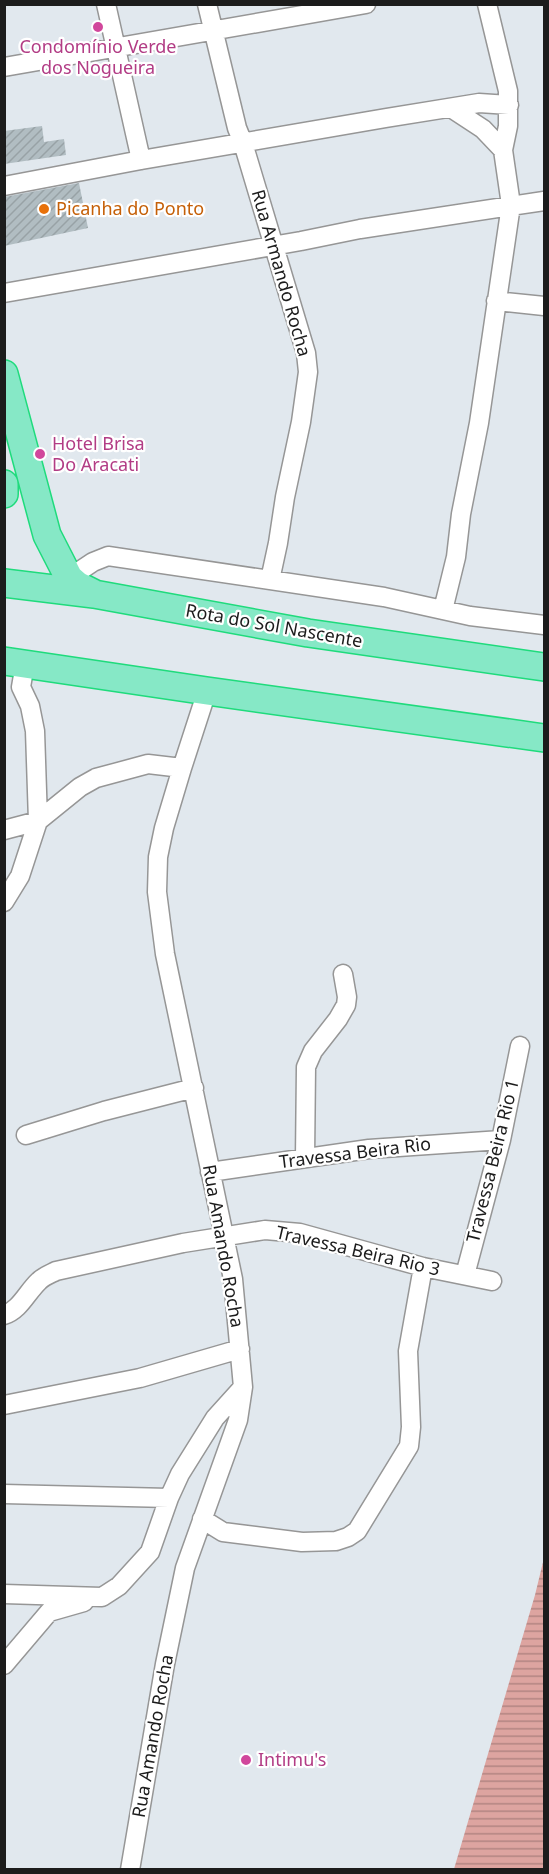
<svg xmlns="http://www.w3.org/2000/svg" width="549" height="1874" viewBox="0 0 549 1874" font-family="'Noto Sans',sans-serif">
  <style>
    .water { fill: url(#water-rules) }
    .building { fill: url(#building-hatch) }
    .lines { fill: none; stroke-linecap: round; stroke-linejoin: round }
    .minor-casing { stroke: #969696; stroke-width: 21 }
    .highway-casing { stroke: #1fdb7c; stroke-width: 30 }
    .minor { stroke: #fff; stroke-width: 18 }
    .highway { stroke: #86e8c6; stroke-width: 27 }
    .hotel-dot { fill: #d1479c; stroke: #fff; stroke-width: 2 }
    .food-dot { fill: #e8710a; stroke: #fff; stroke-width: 2 }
    .labels { text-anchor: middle; stroke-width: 4.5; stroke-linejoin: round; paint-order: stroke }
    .hotel-label { font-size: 18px; fill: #b23c85; stroke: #fff; text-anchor: start }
    .food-label { font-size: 18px; fill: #c56008; stroke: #fff; text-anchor: start }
    .street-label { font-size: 18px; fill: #1c1c1c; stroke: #fff }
  </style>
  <defs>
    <pattern id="water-rules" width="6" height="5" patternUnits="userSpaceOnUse" patternTransform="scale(1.5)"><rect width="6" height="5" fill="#dda4a0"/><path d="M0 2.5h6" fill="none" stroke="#b28582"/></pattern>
    <pattern id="building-hatch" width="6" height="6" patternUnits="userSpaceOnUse" patternTransform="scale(1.5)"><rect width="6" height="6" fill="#b1bdc2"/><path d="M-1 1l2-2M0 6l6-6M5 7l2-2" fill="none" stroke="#98a2a6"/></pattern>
  </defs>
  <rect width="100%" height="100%" fill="#e1e8ee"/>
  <path class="water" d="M544 1558V1869H454L535 1595Z"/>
  <path class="building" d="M42 126 44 142 64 139 66 155 4 164V131Z
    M79 183 88 228 4 246V197Z"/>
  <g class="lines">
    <defs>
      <path id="minor" d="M106 4 141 160
        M207 4 237 128 243 143 306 353 308 372 301 422 285 497 278 543 270 580
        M4 67 366 4
        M451 108 483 129 503 150
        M4 186 141 160 386 118 479 103 509 105
        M4 293 301 241 360 229 544 201
        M496 301 544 306
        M69 578 93 562 108 556 384 597 470 616 544 625
        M443 610 456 557 461 514 479 423 511 205 503 150 508 126V91L487 4
        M4 830 38 821 35 731 30 706 21 687 25 664
        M4 902 20 876 38 821 80 787 96 778 148 764 182 768
        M26 1135 104 1111 194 1088
        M305 1158 306 1067 313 1051 338 1019 346 1005 347 997 343 974
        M210 1172 369 1149 501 1140
        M465 1275 501 1140 520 1046
        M4 1315C20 1310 27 1292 39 1281 44 1276 50 1274 56 1271L183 1243 265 1230 300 1233 423 1267 492 1281
        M4 1405 140 1378 240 1349
        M4 1494 169 1498
        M202 1519 223 1532 302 1542 336 1541 348 1537 357 1531 409 1446 411 1427 408 1351 423 1267
        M4 1594 102 1597 119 1586 150 1552 169 1498 180 1474 215 1418 243 1387
        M4 1665 49 1612 84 1602
        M130 1870 165 1664 185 1568 238 1420 243 1387 233 1279 165 954 157 892 158 857 164 828 182 768 207 691"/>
      <path id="highway" d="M4 374 47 535 69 578 77 585 93 593
        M4 484V494
        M4 583 94 594 308 633 544 667
        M4 661 207 691 544 738"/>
    </defs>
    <use href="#minor" class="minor-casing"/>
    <use href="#highway" class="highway-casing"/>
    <use href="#minor" class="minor"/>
    <use href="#highway" class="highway"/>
  </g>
  <g class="hotel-dot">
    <circle cx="98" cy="27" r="6"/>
    <circle cx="40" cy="454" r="6"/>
    <circle cx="246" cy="1760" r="6"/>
  </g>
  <circle class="food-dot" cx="44" cy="209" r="6"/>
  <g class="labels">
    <g class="hotel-label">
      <text x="98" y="53" text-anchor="middle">Condomínio Verde<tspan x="98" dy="21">dos Nogueira</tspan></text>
      <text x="52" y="450">Hotel Brisa<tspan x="52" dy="21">Do Aracati</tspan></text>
      <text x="258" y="1766">Intimu's</text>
    </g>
    <g class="food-label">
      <text x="56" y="215">Picanha do Ponto</text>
    </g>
    <g class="street-label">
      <text transform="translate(281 273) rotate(74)" y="6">Rua Armando Rocha</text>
      <text transform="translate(274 626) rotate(10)" y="6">Rota do Sol Nascente</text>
      <text transform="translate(355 1153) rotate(-7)" y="6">Travessa Beira Rio</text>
      <text transform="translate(493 1161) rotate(-76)" y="6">Travessa Beira Rio 1</text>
      <text transform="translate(223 1246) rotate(80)" y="6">Rua Amando Rocha</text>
      <text transform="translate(358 1251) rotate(13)" y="6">Travessa Beira Rio 3</text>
      <text transform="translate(153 1736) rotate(-80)" y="6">Rua Amando Rocha</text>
    </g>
  </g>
  <rect width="549" height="1874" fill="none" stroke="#1c1c1c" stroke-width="12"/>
</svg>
